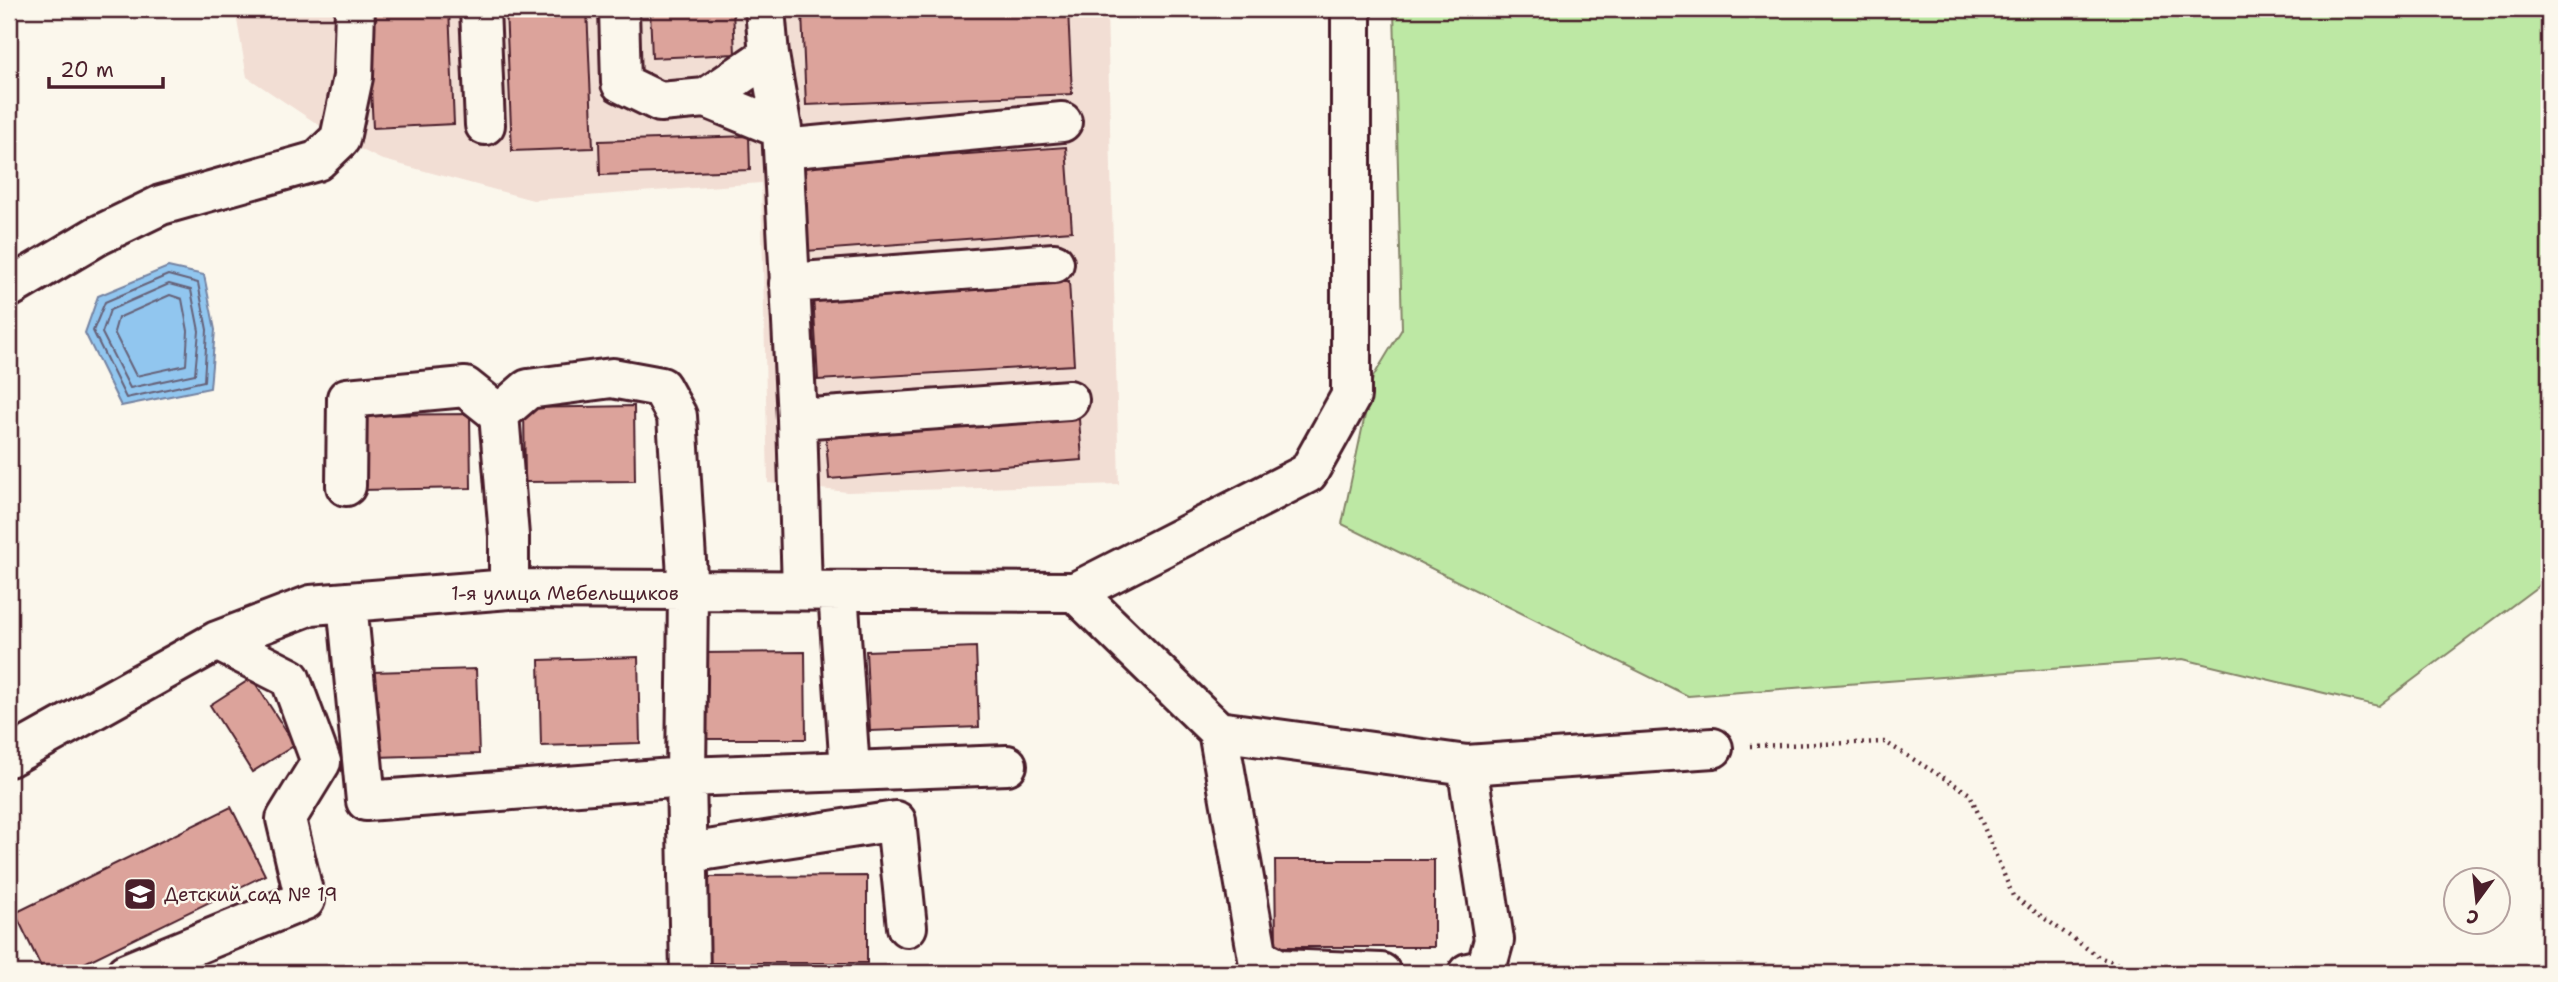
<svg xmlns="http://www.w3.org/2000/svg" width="2558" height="982" viewBox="0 0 2558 982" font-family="'Shantell Sans',sans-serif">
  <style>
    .built { fill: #f2ded4 }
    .green { fill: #bde8a4; stroke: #848468; stroke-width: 2 }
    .water { fill: #91c6ef; stroke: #7583a1; stroke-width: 2 }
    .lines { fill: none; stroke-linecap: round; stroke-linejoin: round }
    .shore { stroke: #666279; stroke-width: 2 }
    .building { fill: #dca39b; stroke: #4a1f2b; stroke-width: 2 }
    .minor-casing { stroke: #4a1f2b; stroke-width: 44 }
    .path { stroke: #4a1f2b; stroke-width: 4.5; stroke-dasharray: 2 5; stroke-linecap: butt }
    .minor { stroke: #fbf7ec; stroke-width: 38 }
    .labels { text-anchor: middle; stroke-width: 5; stroke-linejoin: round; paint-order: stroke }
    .street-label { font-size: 19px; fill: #4a1f2b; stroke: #fbf7ec }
    .poi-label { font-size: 19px; fill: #4a1f2b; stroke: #fbf7ec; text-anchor: start }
  </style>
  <rect width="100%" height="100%" fill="#fbf7ec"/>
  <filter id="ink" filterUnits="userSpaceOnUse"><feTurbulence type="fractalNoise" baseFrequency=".0143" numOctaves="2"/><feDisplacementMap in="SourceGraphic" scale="14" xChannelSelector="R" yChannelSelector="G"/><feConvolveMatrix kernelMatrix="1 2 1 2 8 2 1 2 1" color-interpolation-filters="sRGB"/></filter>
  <g filter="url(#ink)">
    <path class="built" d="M235 9H1107L1119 484 847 492 768 483 761 183 533 200 380 159 340 139 247 77Z"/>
    <path class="green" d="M1394 9H2549V578L2378 706 2183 659 1688 696 1342 524 1373 377 1402 329Z"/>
    <path class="water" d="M168 267 204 275 215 330 210 388 121 406 85 333 98 296Z"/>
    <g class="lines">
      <path class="shore" d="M168 275 198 283 207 330 204 381 126 398 93 331 105 302Z
        M169 284 191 290 199 331 195 374 130 388 102 333 110 310Z
        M170 295 182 299 188 331 186 365 136 376 114 332 118 318Z"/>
    </g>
    <path class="building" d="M367 9H449L454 124 373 128Z
      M506 9H587L593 148 512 151Z
      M650 9H733L735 54 652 58Z
      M911 9H1068L1072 94 806 105 802 13Z
      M749 136 750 170 600 175 599 141Z
      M1066 147 1072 231 806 251 800 166Z
      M1069 281 1074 365 818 380 813 296Z
      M634 406 635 481 525 482 524 408Z
      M470 414 471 488 361 490 360 415Z
      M1079 419 1082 460 829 479 826 438Z
      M976 647 979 727 870 731 866 651Z
      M805 652 806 739H703L702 653Z
      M638 657 640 743 541 746 539 660Z
      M476 669 479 754 376 757 372 672Z
      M252 678 295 745 252 772 210 705Z
      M231 807 265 875 64 973H44L15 913Z
      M1275 860H1434V947H1276Z
      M867 876V963H708V877Z"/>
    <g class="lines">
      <defs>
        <path id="minor" d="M480 9 485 125
          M619 9 621 83 660 102 706 98 769 55
          M765 9 769 55 782 129 797 419 802 590
          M706 98 782 129
          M783 149 1062 122
          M789 283 1054 263
          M9 288 97 236 161 205 317 161 340 139 353 77 355 9
          M797 419 1069 400
          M346 486 347 398 465 387 499 414
          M509 589V536L499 414 528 389 612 378 661 387 677 416 688 592 686 777 690 973
          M1075 592 1218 731 1258 958 1280 969 1381 973
          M347 602 366 801 686 777 850 771 838 591
          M1218 731 1467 765 1713 748
          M9 757 217 641 311 605 509 589 1075 592 1308 473 1351 396V9
          M1467 765 1494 940 1486 969 1468 973
          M850 771 1007 765
          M688 853 896 821 907 927
          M126 973 305 900 286 819 321 762 290 678 217 641"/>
      </defs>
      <use href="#minor" class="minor-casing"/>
      <path class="path" d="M1750 746 1885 742 1970 794 2013 896 2099 957 2141 973"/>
      <use href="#minor" class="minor"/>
    </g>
  </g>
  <defs>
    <symbol id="school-square" viewBox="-11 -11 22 22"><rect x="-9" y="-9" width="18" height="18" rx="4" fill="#4a1f2b" stroke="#fbf7ec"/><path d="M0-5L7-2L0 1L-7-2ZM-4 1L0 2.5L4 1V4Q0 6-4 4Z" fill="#fff"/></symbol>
  </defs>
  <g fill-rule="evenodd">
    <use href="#school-square" x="121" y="875" width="38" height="38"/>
  </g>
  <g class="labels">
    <g class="street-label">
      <text x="565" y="600">1-я улица Мебельщиков</text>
    </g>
    <g class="poi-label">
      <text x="164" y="901">Детский сад № 19</text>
    </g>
  </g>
  <rect width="2558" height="982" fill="none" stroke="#fbf7ec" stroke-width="35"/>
  <rect x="18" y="18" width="2523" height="947" fill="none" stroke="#4a1f2b" stroke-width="2.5" filter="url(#ink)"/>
  <g transform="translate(2477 901) rotate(195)"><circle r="33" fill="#fbf7ec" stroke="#b4a19f" stroke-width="2"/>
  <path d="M0-5L12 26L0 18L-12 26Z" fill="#4a1f2b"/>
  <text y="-10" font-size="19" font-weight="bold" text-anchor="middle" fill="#4a1f2b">С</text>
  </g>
  <path d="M49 77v10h114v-10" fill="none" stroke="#4a1f2b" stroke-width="3.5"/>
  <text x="60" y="77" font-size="21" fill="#4a1f2b" stroke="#fbf7ec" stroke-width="5" paint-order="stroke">20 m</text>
</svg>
